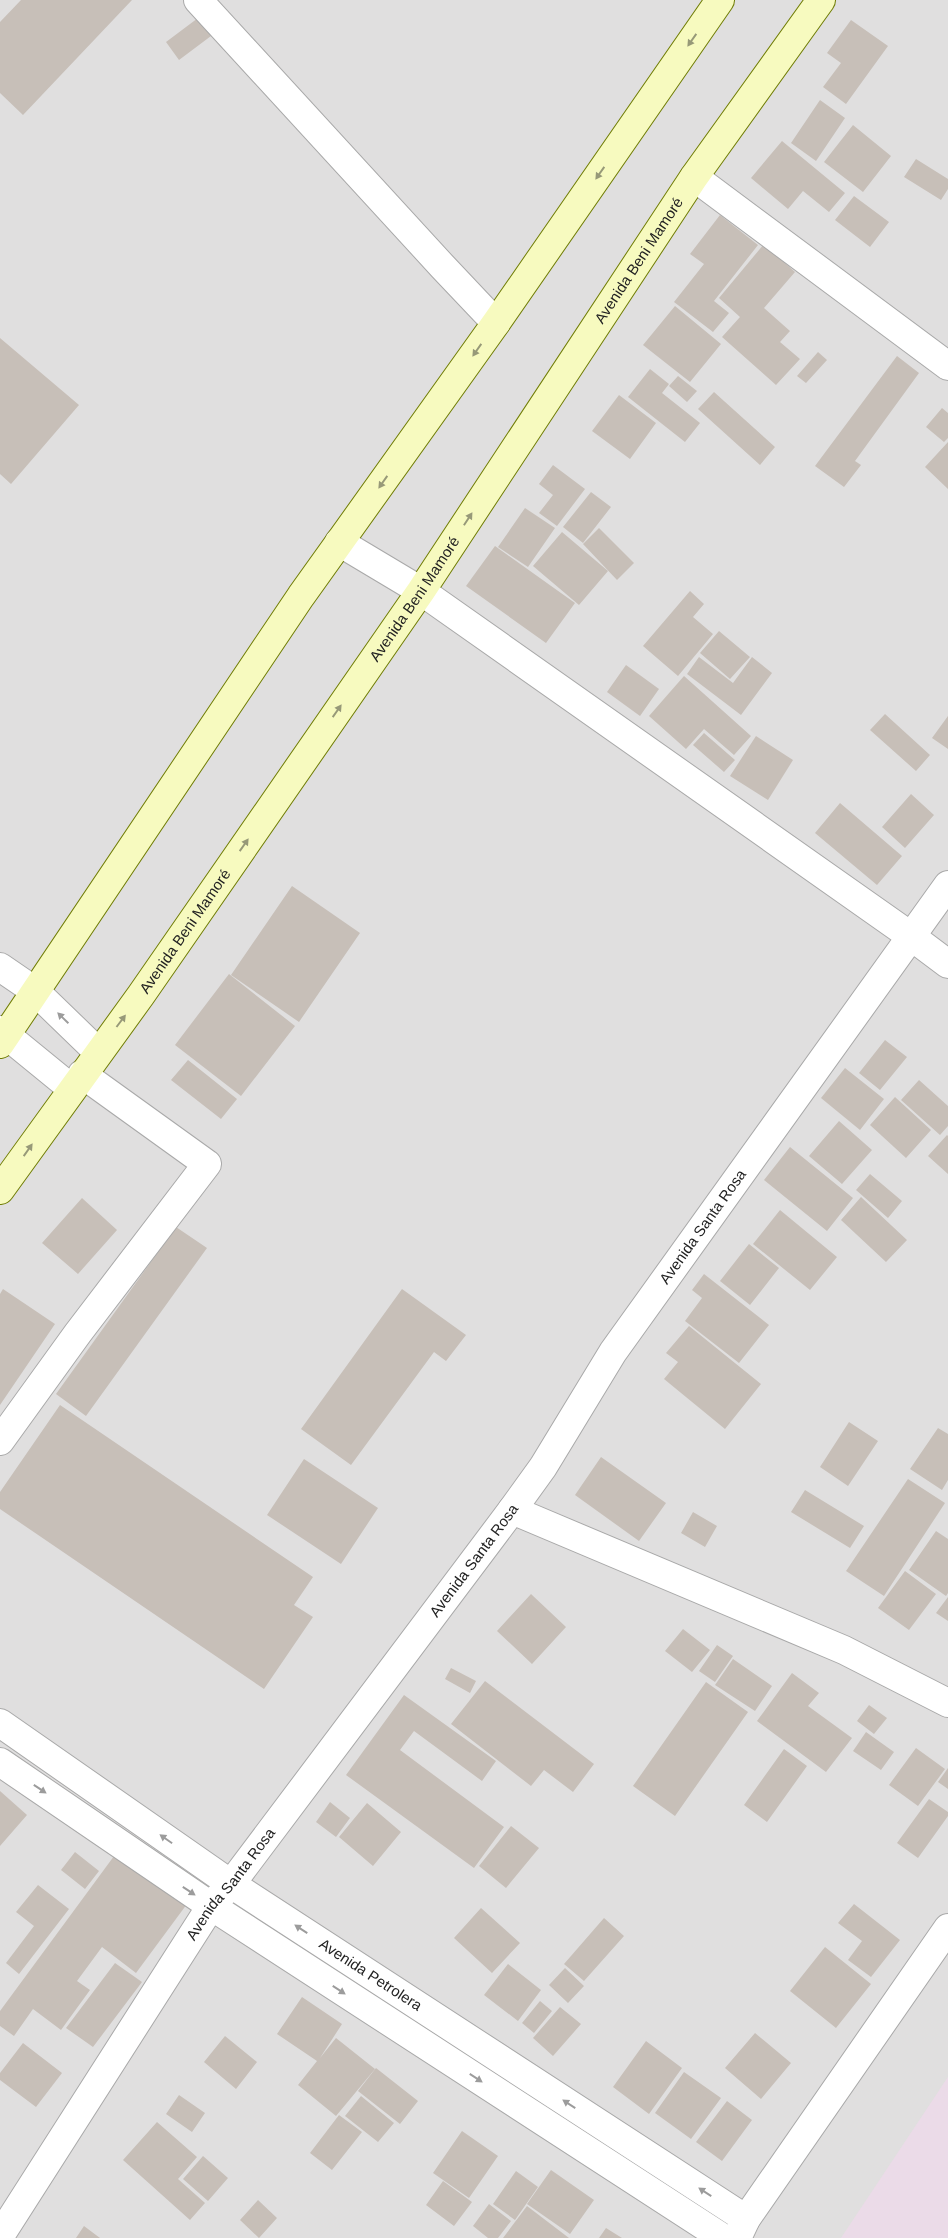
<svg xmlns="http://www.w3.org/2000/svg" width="948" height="2238" viewBox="0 0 948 2238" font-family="Arial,sans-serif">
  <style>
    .residential { fill: #e0dfdf }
    .industrial { fill: #ebdbe8 }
    .building { fill: #c7bfb8 }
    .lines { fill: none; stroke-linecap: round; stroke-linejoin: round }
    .street-casing { stroke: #a9a9a9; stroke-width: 30 }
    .secondary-casing { stroke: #707d05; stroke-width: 30 }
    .street { stroke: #fff; stroke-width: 28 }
    .secondary { stroke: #f7fabf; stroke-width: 28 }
    .oneway { fill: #979978 }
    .oneway2 { fill: #9c9c9c }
    .labels { text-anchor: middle; stroke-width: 4.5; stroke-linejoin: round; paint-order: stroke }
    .street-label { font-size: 15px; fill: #222; stroke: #fff }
  </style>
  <rect width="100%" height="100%" fill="#f2efe9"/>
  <path class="residential" d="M0 0H948V2238H0Z"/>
  <path class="industrial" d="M948 2077V2238H841Z"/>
  <path class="building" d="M21 0H132L23 115 0 93V22Z
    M198 18 211 36 179 60 166 42Z
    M851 20 888 46 846 104 823 87 841 63 827 53Z
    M820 100 845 118 816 161 791 143Z
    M853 125 891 156 863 192 824 162Z
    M782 141 845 193 829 212 803 191 788 209 751 178Z
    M916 159 948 179V189L941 200 904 177Z
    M854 196 889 222 870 247 835 220Z
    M720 215 758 245 714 301 729 313 713 332 674 302 704 264 690 254Z
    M764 244 795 272 764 308 790 331 780 342 800 359 776 385 722 337 740 317 719 298Z
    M675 306 721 344 690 382 643 345Z
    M0 338 79 405 11 484 0 474Z
    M818 352 827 360 806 383 797 376Z
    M897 356 919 373 855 461 861 465 844 487 815 466Z
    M650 369 669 384 662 393 700 423 685 442 628 397Z
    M678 376 697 391 687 402 669 386Z
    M714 392 775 447 760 465 698 409Z
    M619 395 656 423 630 459 592 431Z
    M942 408 948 413V438L944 442 926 427Z
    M948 442V489L925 467Z
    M553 465 585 489 557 526 539 513 553 495 539 484Z
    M591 492 611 507 583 543 563 527Z
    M525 508 555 528 528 567 498 547Z
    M599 528 634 563 617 580 583 544Z
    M562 532 608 571 579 605 533 566Z
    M495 546 575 603 546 643 466 586Z
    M690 591 704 604 693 617 713 634 678 676 643 646Z
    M719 631 750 657 730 679 700 653Z
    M699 657 733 683 752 657 772 673 741 715 687 674Z
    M626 665 659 689 640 716 607 692Z
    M684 676 751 736 734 755 704 729 686 749 649 716Z
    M885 714 930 755 916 771 870 730Z
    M948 716V749L932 738Z
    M704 733 735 760 724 772 693 745Z
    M756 736 793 760 768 800 730 776Z
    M911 794 934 815 905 848 882 827Z
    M840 803 902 856 877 885 815 833Z
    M292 886 360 933 299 1022 231 975Z
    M229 974 295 1026 241 1096 175 1045Z
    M885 1040 907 1057 880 1090 859 1073Z
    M188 1060 237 1099 221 1119 171 1080Z
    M845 1068 884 1099 860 1130 821 1098Z
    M919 1080 948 1106V1126L940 1135 901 1100Z
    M895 1097 931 1130 906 1158 870 1125Z
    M839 1121 872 1150 842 1184 809 1156Z
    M947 1135 948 1136V1174L928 1156Z
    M790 1147 853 1198 827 1231 764 1180Z
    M870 1174 902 1201 888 1218 856 1190Z
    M861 1197 907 1240 886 1262 841 1220Z
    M82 1198 117 1230 78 1274 42 1243Z
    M780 1210 837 1257 810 1290 753 1244Z
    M176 1227 207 1248 86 1416 56 1394Z
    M749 1244 779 1268 750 1305 720 1281Z
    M704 1274 769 1325 739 1363 685 1321 702 1298 692 1290Z
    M3 1289 55 1324 0 1405V1294Z
    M402 1289 466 1335 446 1361 434 1352 351 1465 301 1429Z
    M689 1326 761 1384 725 1429 664 1379 678 1362 666 1353Z
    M60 1405 313 1577 294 1605 313 1617 264 1689 0 1509V1492Z
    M849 1422 878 1441 848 1486 820 1467Z
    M938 1428 948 1434V1480L942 1490 910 1469Z
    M601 1457 666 1503 639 1541 575 1495Z
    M304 1459 378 1508 341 1564 267 1515Z
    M908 1479 945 1503 884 1596 846 1571Z
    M805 1490 864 1526 850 1548 791 1512Z
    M693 1512 717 1526 705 1547 681 1533Z
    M936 1531 948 1539V1593L946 1596 909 1570Z
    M905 1571 936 1594 909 1630 878 1608Z
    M531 1594 566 1627 532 1664 497 1631Z
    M948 1597V1621L936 1613Z
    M683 1629 710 1650 692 1672 665 1651Z
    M717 1645 733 1656 715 1682 699 1671Z
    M733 1659 772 1686 755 1711 715 1685Z
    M451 1668 476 1681 470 1693 445 1679Z
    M792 1673 819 1693 808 1706 852 1738 826 1772 757 1721Z
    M485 1681 594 1764 573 1792 544 1770 531 1786 451 1724Z
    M706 1682 748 1712 675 1816 633 1786Z
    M404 1695 496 1761 482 1781 414 1731 400 1750 504 1827 474 1868 346 1775Z
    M869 1705 887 1718 874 1734 857 1721Z
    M866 1732 894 1752 881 1770 853 1751Z
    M916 1748 945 1769 918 1806 889 1785Z
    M784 1749 807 1766 767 1822 744 1805Z
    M948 1768V1789L938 1782Z
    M0 1791 27 1815 0 1846Z
    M929 1799 948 1812V1816L918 1858 897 1843Z
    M330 1802 350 1818 336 1837 316 1822Z
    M367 1803 401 1832 373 1866 339 1837Z
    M511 1826 539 1848 506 1888 479 1866Z
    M75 1852 99 1871 85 1889 61 1870Z
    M117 1852 187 1904 136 1973 102 1947 77 1981 90 1990 61 2030 33 2009 14 2036 0 2026V2011Z
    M38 1885 69 1909 19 1974 6 1963 34 1926 16 1912Z
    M854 1904 900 1940 871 1977 848 1960 862 1941 838 1923Z
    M481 1908 520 1943 492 1973 454 1938Z
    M604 1918 624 1936 584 1981 564 1964Z
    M825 1947 871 1984 836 2028 790 1991Z
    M115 1963 142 1982 93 2047 66 2028Z
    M508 1964 541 1990 518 2021 484 1995Z
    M565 1968 584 1986 568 2003 549 1985Z
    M302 1997 342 2024 320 2058 336 2038 375 2069 336 2116 298 2085 317 2061 277 2034Z
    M540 2001 552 2011 534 2033 522 2023Z
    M560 2007 581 2024 553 2056 533 2038Z
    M755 2033 791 2063 761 2099 725 2068Z
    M225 2036 257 2062 236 2089 204 2062Z
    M646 2041 682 2068 649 2114 613 2087Z
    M23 2043 62 2073 36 2107 0 2080V2073Z
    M376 2068 418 2101 400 2124 358 2091Z
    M684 2072 721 2098 691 2139 655 2113Z
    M179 2095 205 2113 192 2132 166 2114Z
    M361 2096 394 2123 378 2142 345 2116Z
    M727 2101 752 2120 722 2161 696 2142Z
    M339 2115 362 2132 332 2170 310 2153Z
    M157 2122 197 2157 178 2179 205 2203 190 2220 123 2160Z
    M462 2131 498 2156 469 2198 433 2173Z
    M203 2156 228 2178 208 2201 183 2179Z
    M551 2170 594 2200 570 2234 527 2204Z
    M516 2171 538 2187 515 2220 493 2204Z
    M443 2181 472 2202 454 2226 426 2205Z
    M258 2200 277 2218 259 2238 240 2220Z
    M489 2204 511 2221 498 2238H488L473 2226Z
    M527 2206 569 2238H503Z
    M84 2226 100 2238H76Z
    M606 2228 622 2238H599Z"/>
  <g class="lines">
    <defs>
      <g id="street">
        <path d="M198 0 443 267 496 323"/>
        <path d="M694 177 948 366"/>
        <path d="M339 542 421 591 912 937 948 964"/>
        <path d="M0 967 35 991 98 1052"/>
        <path d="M0 1030 71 1088"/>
        <path d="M0 1441 78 1333 207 1164 82 1074"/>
        <path d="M512 1510 844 1650 948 1703"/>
        <path id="s1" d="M0 1723 231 1884 746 2219"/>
        <path d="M0 1762 211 1906 723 2238"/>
        <path d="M739 2234 746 2219 948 1928"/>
        <path id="s2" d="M0 2236 211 1906 231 1884 512 1510 543 1467 613 1352 948 885"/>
      </g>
      <g id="secondary">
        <path d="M0 1044 301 596 496 323 720 0"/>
        <path id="s3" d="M0 1190 141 995 421 591 694 177 821 0"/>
      </g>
    </defs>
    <use href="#street" class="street-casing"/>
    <use href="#secondary" class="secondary-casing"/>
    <use href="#street" class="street"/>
    <use href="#secondary" class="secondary"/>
  </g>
  <defs><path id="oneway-solid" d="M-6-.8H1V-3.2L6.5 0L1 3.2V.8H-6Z" transform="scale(1.25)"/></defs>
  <g class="oneway">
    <use href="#oneway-solid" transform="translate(692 40) rotate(125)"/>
    <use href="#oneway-solid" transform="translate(600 173) rotate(125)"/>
    <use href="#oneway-solid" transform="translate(477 350) rotate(125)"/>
    <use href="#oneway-solid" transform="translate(383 482) rotate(125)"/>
    <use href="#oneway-solid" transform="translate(468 519) rotate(-57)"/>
    <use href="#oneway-solid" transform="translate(337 711) rotate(-55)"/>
    <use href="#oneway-solid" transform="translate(244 845) rotate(-55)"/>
    <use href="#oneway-solid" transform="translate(121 1021) rotate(-53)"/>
    <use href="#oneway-solid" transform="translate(28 1150) rotate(-55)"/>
  </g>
  <g class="oneway2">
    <use href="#oneway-solid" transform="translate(63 1018) rotate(-136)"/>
    <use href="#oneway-solid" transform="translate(40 1789) rotate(34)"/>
    <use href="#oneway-solid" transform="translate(166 1839) rotate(-145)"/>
    <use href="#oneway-solid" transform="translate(189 1891) rotate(34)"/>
    <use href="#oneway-solid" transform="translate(301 1929) rotate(-147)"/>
    <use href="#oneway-solid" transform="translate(339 1990) rotate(33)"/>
    <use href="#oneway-solid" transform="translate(476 2078) rotate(33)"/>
    <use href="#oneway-solid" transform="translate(569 2104) rotate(-147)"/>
    <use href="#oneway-solid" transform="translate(705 2192) rotate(-147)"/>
  </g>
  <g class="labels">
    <g class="street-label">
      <text dy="5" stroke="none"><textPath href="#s3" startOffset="1128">Avenida Beni Mamoré</textPath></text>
      <text dy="5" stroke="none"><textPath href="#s3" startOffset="722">Avenida Beni Mamoré</textPath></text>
      <text dy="5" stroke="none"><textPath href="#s3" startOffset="318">Avenida Beni Mamoré</textPath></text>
      <text dy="5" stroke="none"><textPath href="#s2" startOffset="1231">Avenida Santa Rosa</textPath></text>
      <text dy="5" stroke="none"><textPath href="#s2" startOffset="826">Avenida Santa Rosa</textPath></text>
      <text dy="5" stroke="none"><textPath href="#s2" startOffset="421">Avenida Santa Rosa</textPath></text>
      <text dy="5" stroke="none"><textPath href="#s1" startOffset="448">Avenida Petrolera</textPath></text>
    </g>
  </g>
</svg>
